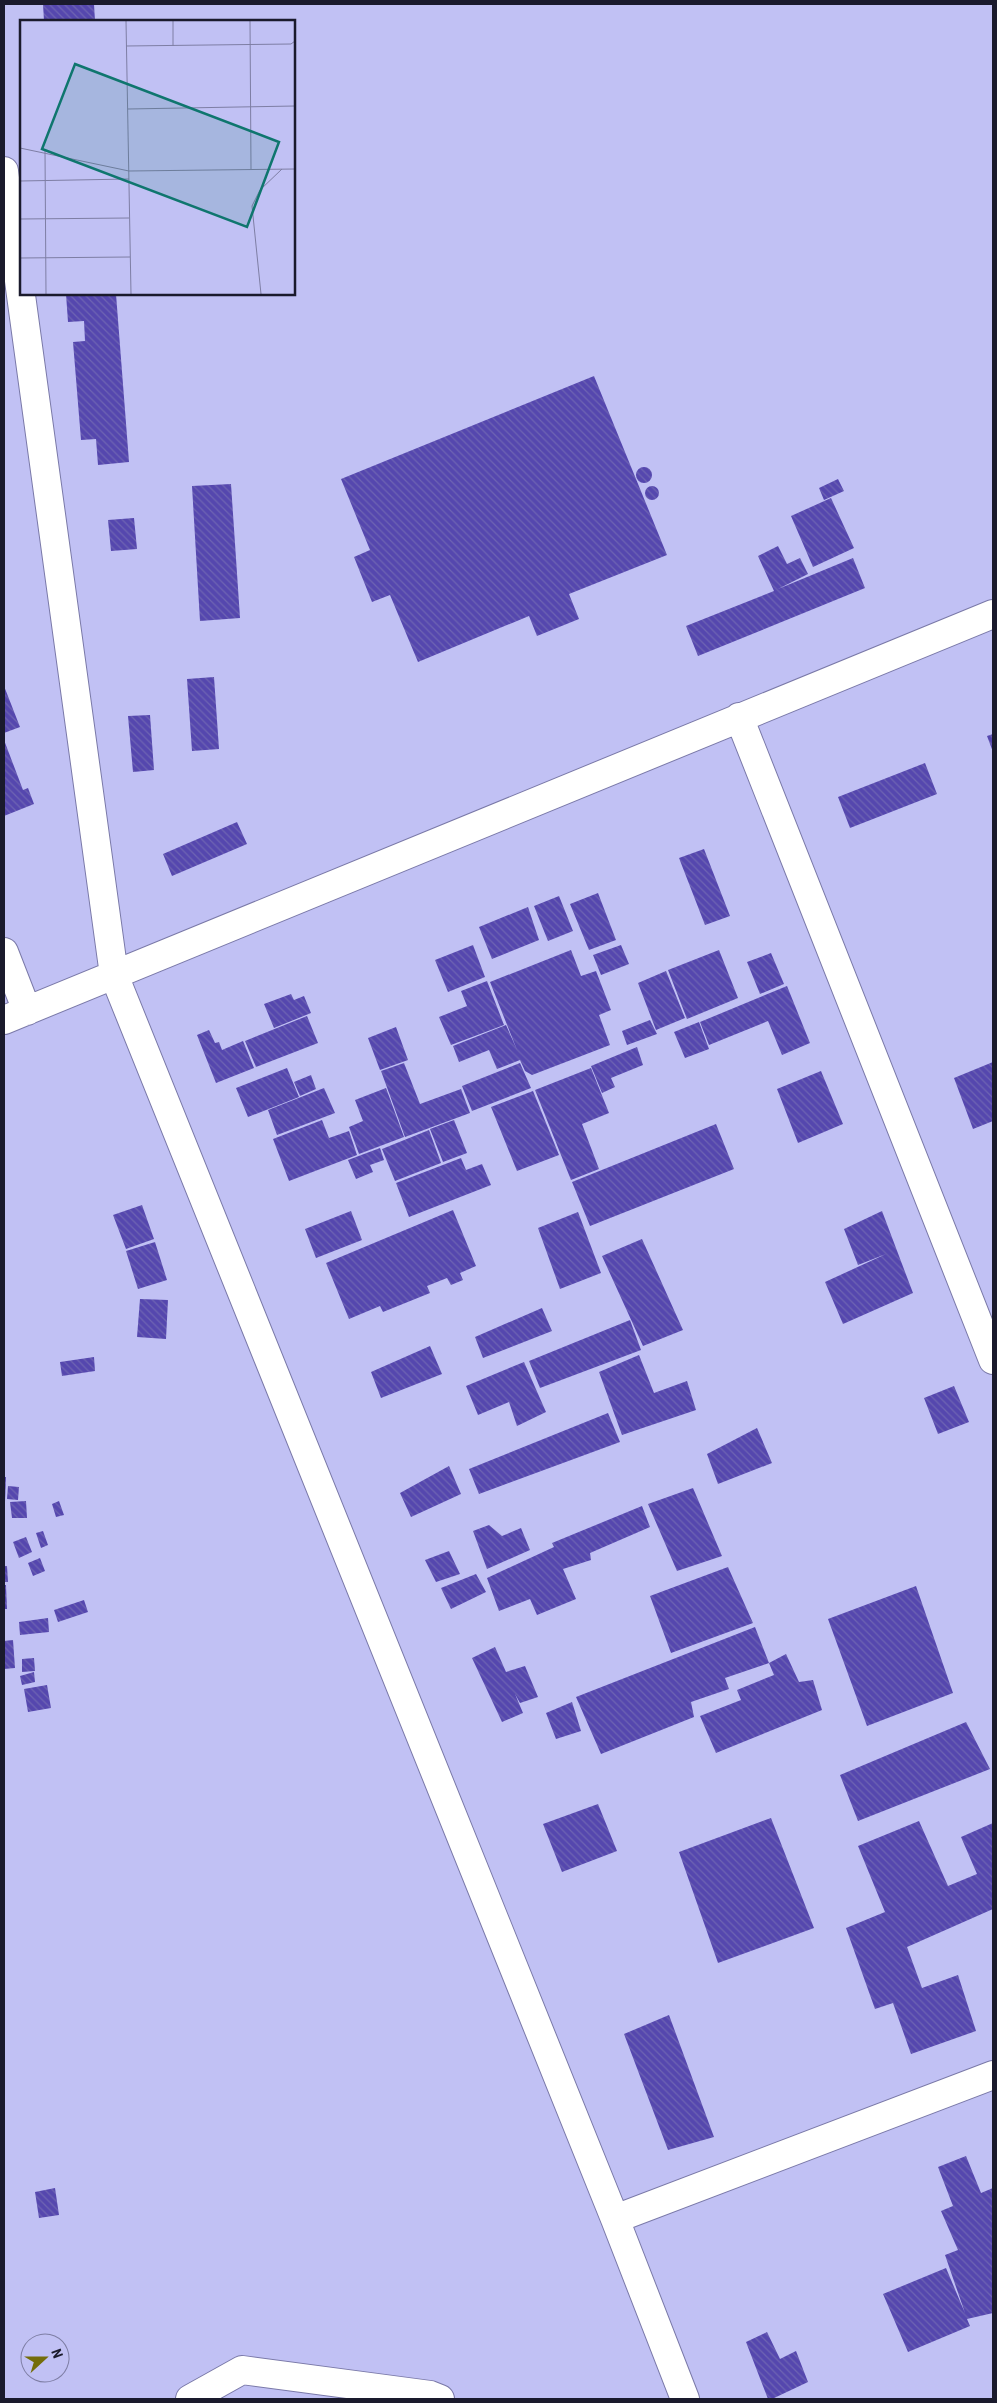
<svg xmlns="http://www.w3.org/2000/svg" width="997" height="2403" viewBox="0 0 997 2403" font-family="'Roboto Condensed',sans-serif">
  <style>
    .building { fill: url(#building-back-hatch) }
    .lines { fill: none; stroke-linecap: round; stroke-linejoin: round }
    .minor-casing { stroke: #7a79a8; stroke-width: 30 }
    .minor { stroke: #fff; stroke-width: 28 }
    .inset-road { fill: none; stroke: #7e7ea4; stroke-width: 1 }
    .view { fill: #0f766e; fill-opacity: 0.15; stroke: #0f766e; stroke-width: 2.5 }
    .inset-edge { fill: none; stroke: #1a1a2c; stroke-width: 2.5 }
  </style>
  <defs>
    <pattern id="building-back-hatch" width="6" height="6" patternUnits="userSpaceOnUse" patternTransform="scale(1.25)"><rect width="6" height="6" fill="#5547ae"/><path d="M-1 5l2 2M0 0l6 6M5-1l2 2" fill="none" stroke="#6e64b2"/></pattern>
  </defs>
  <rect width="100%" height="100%" fill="#c1c1f4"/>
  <path class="building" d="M43 4H94L95 21H44Z
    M66 294H116L129 462 98 465 96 439 81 440 73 342 85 341 84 321 68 322Z
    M594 376 667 555 569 594 579 619 537 636 529 616 418 662 390 595 372 602 354 557 370 550 341 479Z
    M636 475a8 8 0 1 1 16 0a8 8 0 1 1-16 0Z
    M838 479 844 491 824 500 819 488Z
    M231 484 240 618 200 621 192 486Z
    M645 493a7 7 0 1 1 14 0a7 7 0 1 1-14 0Z
    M831 498 854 548 813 567 791 516Z
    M134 518 137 549 111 551 108 520Z
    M778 546 787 564 800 558 808 574 778 589 853 558 865 588 698 656 686 626 774 591 758 556Z
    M214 677 219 749 192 751 187 679Z
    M4 686 20 727 4 733Z
    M150 715 154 770 133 772 128 716Z
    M993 734V752L987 736Z
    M4 740 23 790 28 788 34 804 4 816Z
    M925 763 937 794 850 828 838 797Z
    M237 822 247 844 172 876 163 854Z
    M704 849 730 916 705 925 679 858Z
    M598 893 616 940 589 950 570 904Z
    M559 896 573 931 548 941 534 906Z
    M528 907 539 940 492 959 479 927Z
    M473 945 485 977 448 992 435 960Z
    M621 945 629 964 601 975 593 955Z
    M571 950 581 976 596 971 611 1010 599 1015 610 1045 532 1075 525 1071 520 1060 497 1069 489 1050 459 1062 453 1046 506 1025 517 1050 490 982Z
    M719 950 738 998 687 1019 668 970Z
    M771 953 784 984 760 994 747 962Z
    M666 971 685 1018 656 1030 638 983Z
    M487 981 504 1025 451 1045 439 1017 467 1006 461 991Z
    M787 986 810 1043 782 1055 768 1021 709 1045 700 1022Z
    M291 994 294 1000 304 996 311 1013 274 1028 264 1004Z
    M307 1016 318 1043 256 1067 245 1041Z
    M650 1020 657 1034 627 1045 622 1031Z
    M699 1022 709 1049 685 1058 674 1032Z
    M396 1027 408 1060 380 1070 368 1038Z
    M209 1030 215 1043 219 1042 222 1050 243 1041 254 1068 216 1083 197 1035Z
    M637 1047 643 1065 611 1078 615 1087 602 1093 591 1066Z
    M993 1062V1121L973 1129 954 1078Z
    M404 1063 420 1104 461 1089 470 1113 405 1137 381 1071Z
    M520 1063 531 1088 472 1111 462 1086Z
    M287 1068 299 1097 248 1117 236 1088Z
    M591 1068 609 1113 582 1124 599 1169 571 1180 535 1090Z
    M821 1071 843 1124 798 1143 777 1089Z
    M311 1075 316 1089 300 1096 294 1082Z
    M324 1088 335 1113 277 1135 268 1110Z
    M386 1088 404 1137 359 1154 349 1127 363 1121 355 1100Z
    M533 1091 559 1155 517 1171 491 1107Z
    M322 1120 329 1138 349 1131 357 1155 289 1181 273 1139Z
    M454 1120 467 1153 443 1162 430 1129Z
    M716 1124 734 1169 590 1226 572 1182Z
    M429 1130 441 1163 395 1181 382 1149Z
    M380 1148 384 1160 370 1165 373 1172 356 1179 348 1160Z
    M461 1158 466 1170 482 1164 491 1185 409 1217 396 1183Z
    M142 1205 154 1239 126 1249 113 1215Z
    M453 1210 476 1266 460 1273 463 1280 451 1285 447 1278 427 1286 430 1293 383 1312 380 1306 349 1319 326 1263Z
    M351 1211 362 1240 316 1258 305 1229Z
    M882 1211 913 1293 843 1324 825 1282 886 1254 858 1265 844 1229Z
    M578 1212 601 1273 560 1289 538 1228Z
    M642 1239 683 1330 643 1346 602 1256Z
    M155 1242 167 1280 138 1289 126 1251Z
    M140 1299 168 1300 166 1339 137 1337Z
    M542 1308 552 1331 483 1358 475 1337Z
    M630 1320 641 1350 540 1388 529 1361Z
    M430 1346 442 1374 381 1398 371 1372Z
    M639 1355 654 1393 687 1381 696 1410 622 1435 599 1372Z
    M94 1357 95 1371 62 1376 60 1362Z
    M524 1362 546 1412 517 1426 509 1402 478 1415 466 1386Z
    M954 1386 969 1422 938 1434 924 1398Z
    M608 1413 620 1442 479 1494 469 1469Z
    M757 1428 772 1463 718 1484 707 1454Z
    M449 1466 461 1494 411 1517 400 1493Z
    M4 1477H6L5 1502H4Z
    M8 1486 19 1487 18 1500 7 1499Z
    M693 1488 722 1556 677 1571 648 1504Z
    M26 1501 27 1518H12L10 1502Z
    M59 1501 64 1515 56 1517 52 1504Z
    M642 1506 650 1527 590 1553 591 1560 563 1569 576 1599 537 1615 530 1599 499 1611 487 1578 554 1547 552 1543Z
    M489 1525 502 1536 521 1528 530 1550 487 1569 473 1531Z
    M43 1531 48 1545 41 1548 36 1533Z
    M26 1537 32 1552 19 1558 13 1542Z
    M449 1551 460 1574 436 1582 425 1560Z
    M40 1558 45 1571 33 1576 28 1563Z
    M4 1566H7L8 1582H4Z
    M728 1567 753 1623 671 1653 650 1596Z
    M476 1574 486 1592 451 1609 441 1588Z
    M4 1585H6L7 1609H4Z
    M916 1586 953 1693 867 1726 828 1619Z
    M84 1600 88 1612 58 1622 54 1610Z
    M48 1618 49 1632 20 1635 19 1622Z
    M755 1627 769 1663 725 1678 729 1689 691 1702 694 1717 601 1754 576 1697Z
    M13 1640 15 1668 4 1669V1641Z
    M495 1647 506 1672 525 1666 538 1697 520 1703 515 1694 523 1713 502 1722 472 1658Z
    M786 1654 799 1682 813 1680 822 1710 716 1753 700 1716 741 1700 737 1690 774 1675 769 1663Z
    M34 1658 35 1671 22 1672V1659Z
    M34 1672 35 1682 22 1685 20 1676Z
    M47 1685 51 1708 28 1712 24 1689Z
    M572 1702 581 1731 556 1739 546 1713Z
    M966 1722 990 1769 858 1821 840 1775Z
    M598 1804 617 1851 562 1872 543 1824Z
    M771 1818 814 1928 718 1963 679 1852Z
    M919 1821 948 1886 977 1874 961 1837 993 1823V1909L907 1947 922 1988 958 1975 976 2031 911 2054 893 2003 875 2009 846 1928 885 1912 858 1846Z
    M669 2015 714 2137 668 2150 624 2034Z
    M966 2156 981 2193 993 2188V2313L967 2319 970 2326 908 2352 883 2294 946 2268 965 2313 945 2255 958 2250 941 2211 953 2206 938 2167Z
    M55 2188 59 2215 39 2218 35 2192Z
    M767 2332 780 2359 796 2351 808 2382 772 2399H768L746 2342Z"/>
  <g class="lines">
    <defs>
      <path id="minor" d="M4 171 114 975 615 2219 685 2399
        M739 717 993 1360
        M4 952 27 1011
        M4 1020 993 614
        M615 2219 993 2075
        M190 2399 242 2370 430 2395 440 2399"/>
    </defs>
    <use href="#minor" class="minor-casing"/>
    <use href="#minor" class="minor"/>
  </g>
  <g transform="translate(20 20)">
    <rect width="275" height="275" fill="#c1c1f4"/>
    <path class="inset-road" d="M106 1 111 274M153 1V26M230 1 231 149M106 26 271 24 275 21M108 89 275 86M0 128 109 151 275 149M25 131 26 274M0 161 109 159M0 199 109 198M0 238 110 237M241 274 232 186 240 170 262 149"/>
    <path class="view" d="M55 44 259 122 227 207 22 129Z"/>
    <rect width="275" height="275" class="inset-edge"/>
  </g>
  <rect width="997" height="2403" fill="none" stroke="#1a1a2c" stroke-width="10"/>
  <g transform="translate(45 2358) rotate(69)"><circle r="24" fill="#c1c1f4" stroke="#7e7ea4"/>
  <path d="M0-4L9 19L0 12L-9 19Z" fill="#746d0a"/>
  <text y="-8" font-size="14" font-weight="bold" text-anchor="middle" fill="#1a1a2c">N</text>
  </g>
</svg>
